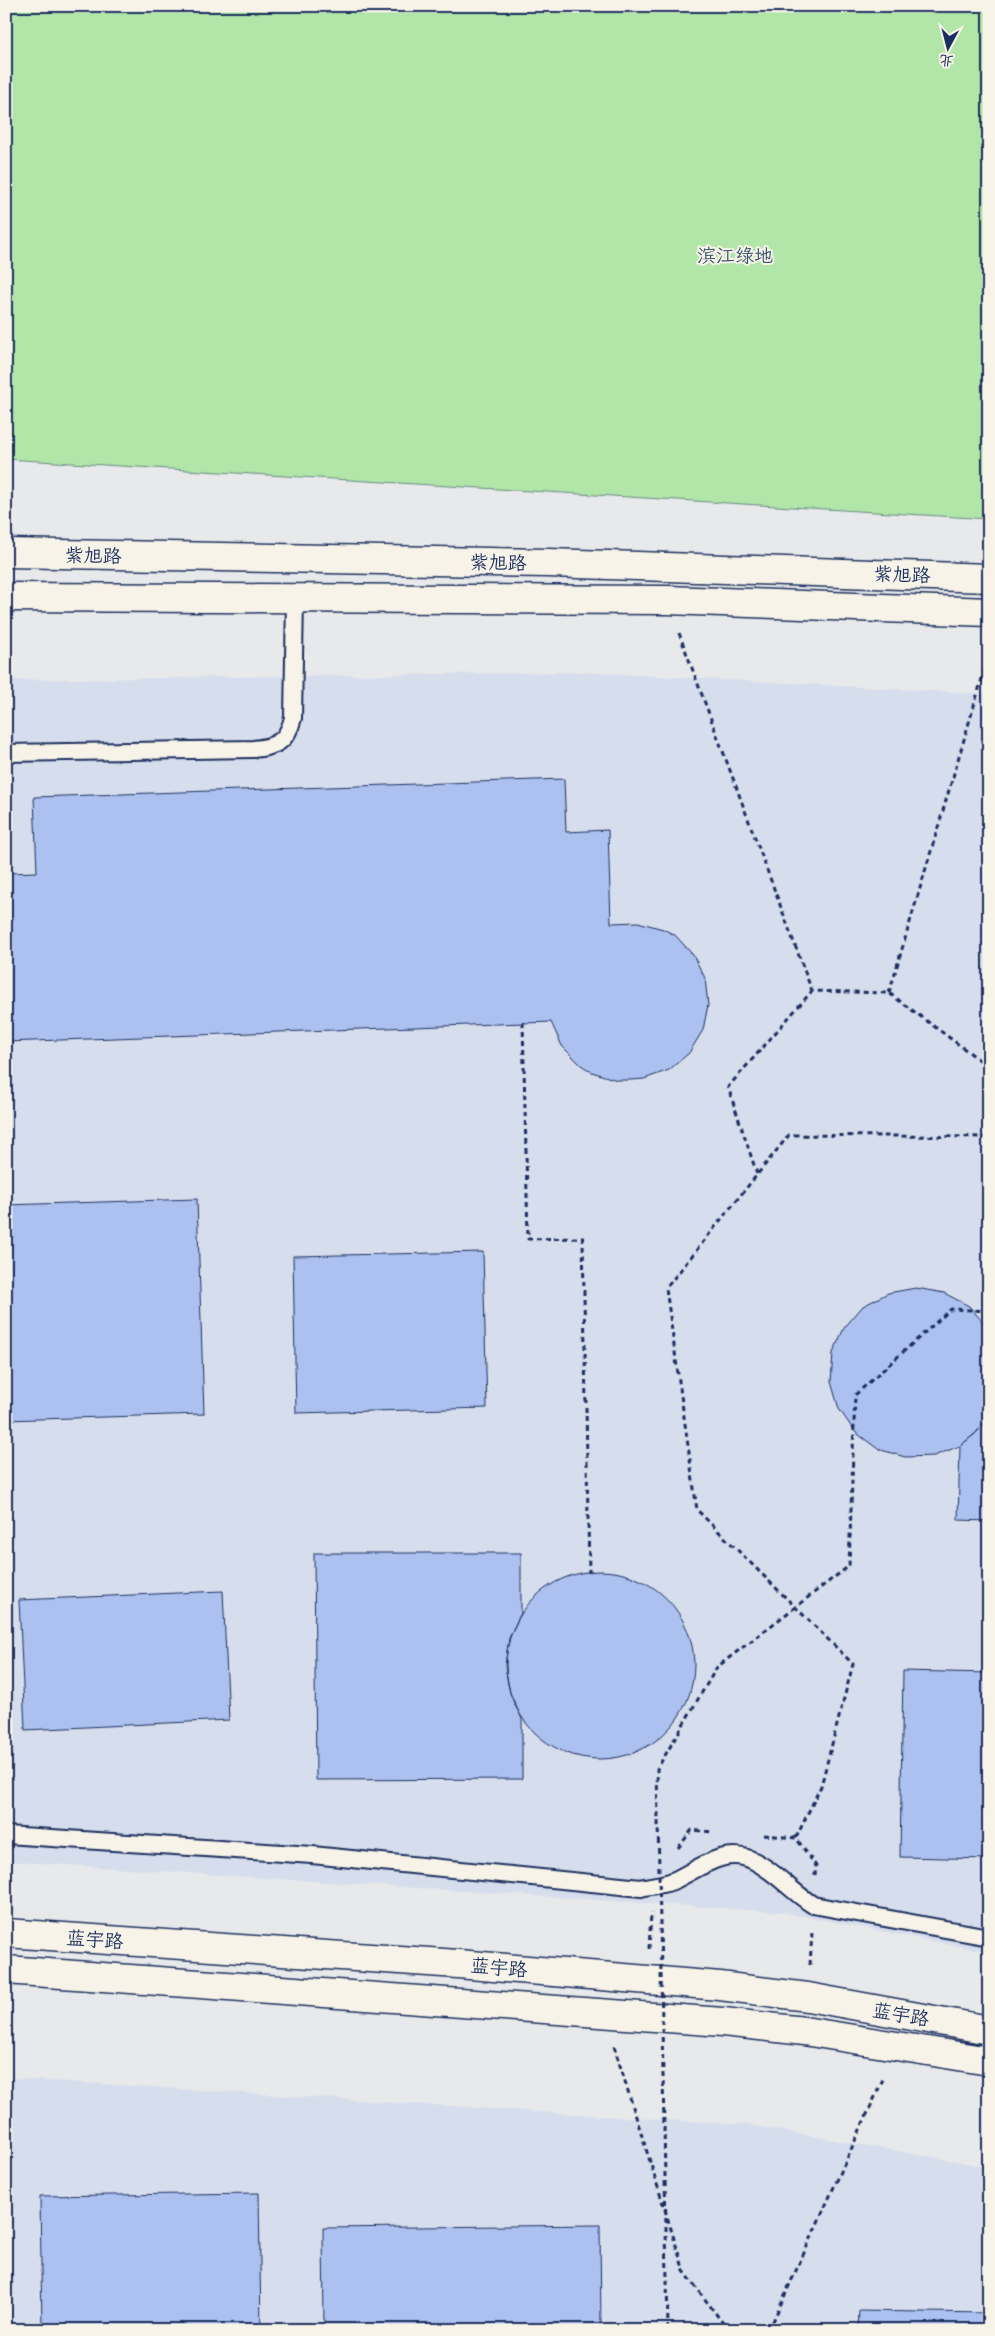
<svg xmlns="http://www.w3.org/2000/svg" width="995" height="2336" viewBox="0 0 995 2336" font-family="Mynerve,'LXGW WenKai TC',sans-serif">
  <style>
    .built { fill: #d6ddec }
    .green { fill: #b1e6a8; stroke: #668a83 }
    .building { fill: #adc1f0; stroke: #1b2f5e }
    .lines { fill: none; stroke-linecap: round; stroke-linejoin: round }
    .lane-casing { stroke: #1b2f5e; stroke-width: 20 }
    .secondary-casing { stroke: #1b2f5e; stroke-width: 31 }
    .path { stroke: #1b2f5e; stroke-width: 3; stroke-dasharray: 5 4; stroke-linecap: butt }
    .lane { stroke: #f7f3e8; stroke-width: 16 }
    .secondary { stroke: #f7f3e8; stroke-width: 28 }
    .path-bridge { stroke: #1b2f5e; stroke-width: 3; stroke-dasharray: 5 4; stroke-linecap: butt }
    .labels { text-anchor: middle; stroke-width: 4; stroke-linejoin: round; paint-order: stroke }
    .park-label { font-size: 19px; fill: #39546d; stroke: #f7f3e8 }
    .street-label { font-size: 19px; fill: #1b2f5e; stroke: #f7f3e8 }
  </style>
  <rect width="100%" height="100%" fill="#e8e9ea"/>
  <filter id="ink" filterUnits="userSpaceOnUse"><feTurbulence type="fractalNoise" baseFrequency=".02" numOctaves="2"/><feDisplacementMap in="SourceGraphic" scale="10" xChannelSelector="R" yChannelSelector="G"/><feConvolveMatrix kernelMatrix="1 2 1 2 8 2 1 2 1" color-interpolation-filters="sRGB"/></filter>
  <g filter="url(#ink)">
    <path class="built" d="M583 672 989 694V1952L781 1912 6 1861V680Z
      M6 2078 749 2125 989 2167V2330H6Z"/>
    <path class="green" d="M6 6H989V519L6 459Z"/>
    <path class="building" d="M564 779 566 832 608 830 611 923 638 922 663 929 675 935 693 955 705 978 708 1005 703 1030 689 1053 669 1070 644 1079 631 1080H617L592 1072 581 1065 562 1046 551 1022 6 1042V873L37 872 34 797Z
      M197 1199 204 1414 6 1420V1205Z
      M483 1252 487 1408 296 1413 293 1256Z
      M916 1288 944 1293 969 1306 988 1328 989 1417 976 1433 960 1446 934 1456 905 1457 878 1449 855 1432 839 1409 831 1382 833 1353 844 1328 863 1306 888 1293Z
      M989 1417V1521L958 1520 960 1446 976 1433Z
      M314 1553H521V1613L509 1638 505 1666 510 1693 522 1719V1779L316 1780Z
      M506 1665a94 94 0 1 1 188 0a94 94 0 1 1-188 0Z
      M223 1591 229 1720 25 1730 19 1600Z
      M903 1671 989 1673V1859L900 1857Z
      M259 2193 261 2330H42L40 2196Z
      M600 2225 601 2330H324L323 2228Z
      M859 2311 989 2313V2330H858Z"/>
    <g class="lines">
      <defs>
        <path id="lane" d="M6 753 253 749C277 747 287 741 293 718L295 598
          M6 1835 312 1855 641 1888C652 1885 665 1885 675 1880 700 1868 726 1846 754 1861 776 1872 792 1892 813 1905L989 1937"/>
        <path id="secondary" d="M6 553 549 563 989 578
          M6 597 667 600 989 612
          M6 1933 458 1964 720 1986 808 1997 989 2030
          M6 1970 723 2022 804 2031 989 2061"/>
      </defs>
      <use href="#lane" class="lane-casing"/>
      <use href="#secondary" class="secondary-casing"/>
      <path class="path" d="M679 633 812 991
        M889 993 989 655
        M523 1022 528 1239 583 1238 589 1573
        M757 1174 728 1087 812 991 889 993 989 1067
        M764 1835 796 1838 816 1866 815 1875
        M796 1838 821 1786 853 1664 697 1510 666 1288 789 1135 989 1137
        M678 1848 692 1830 713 1832
        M649 1949 651 1913
        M810 1965 812 1932
        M614 2046 684 2271 728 2330
        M769 2330 884 2077"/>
      <use href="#lane" class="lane"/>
      <use href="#secondary" class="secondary"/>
      <path class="path-bridge" d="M668 2330 657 1769 717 1667 849 1566 855 1395 951 1309 989 1311"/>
    </g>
  </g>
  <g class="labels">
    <g class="park-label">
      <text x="735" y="262">滨江绿地</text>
    </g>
    <g class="street-label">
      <text transform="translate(93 555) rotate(1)" y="7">紫旭路</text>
      <text transform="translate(498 562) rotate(1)" y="7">紫旭路</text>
      <text transform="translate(902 574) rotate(2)" y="7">紫旭路</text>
      <text transform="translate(95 1939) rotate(4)" y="7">蓝宇路</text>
      <text transform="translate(499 1967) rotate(5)" y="7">蓝宇路</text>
      <text transform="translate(901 2014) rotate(10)" y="7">蓝宇路</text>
    </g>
  </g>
  <rect width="995" height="2336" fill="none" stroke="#f7f3e8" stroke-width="25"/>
  <rect x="12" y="12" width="970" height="2311" fill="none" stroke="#1b2f5e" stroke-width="2" filter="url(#ink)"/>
  <g transform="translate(948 48) rotate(187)" stroke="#f7f3e8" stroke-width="4" paint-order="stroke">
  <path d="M0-4L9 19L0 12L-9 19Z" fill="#1b2f5e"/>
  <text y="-8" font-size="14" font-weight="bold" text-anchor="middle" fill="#1b2f5e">北</text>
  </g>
</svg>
